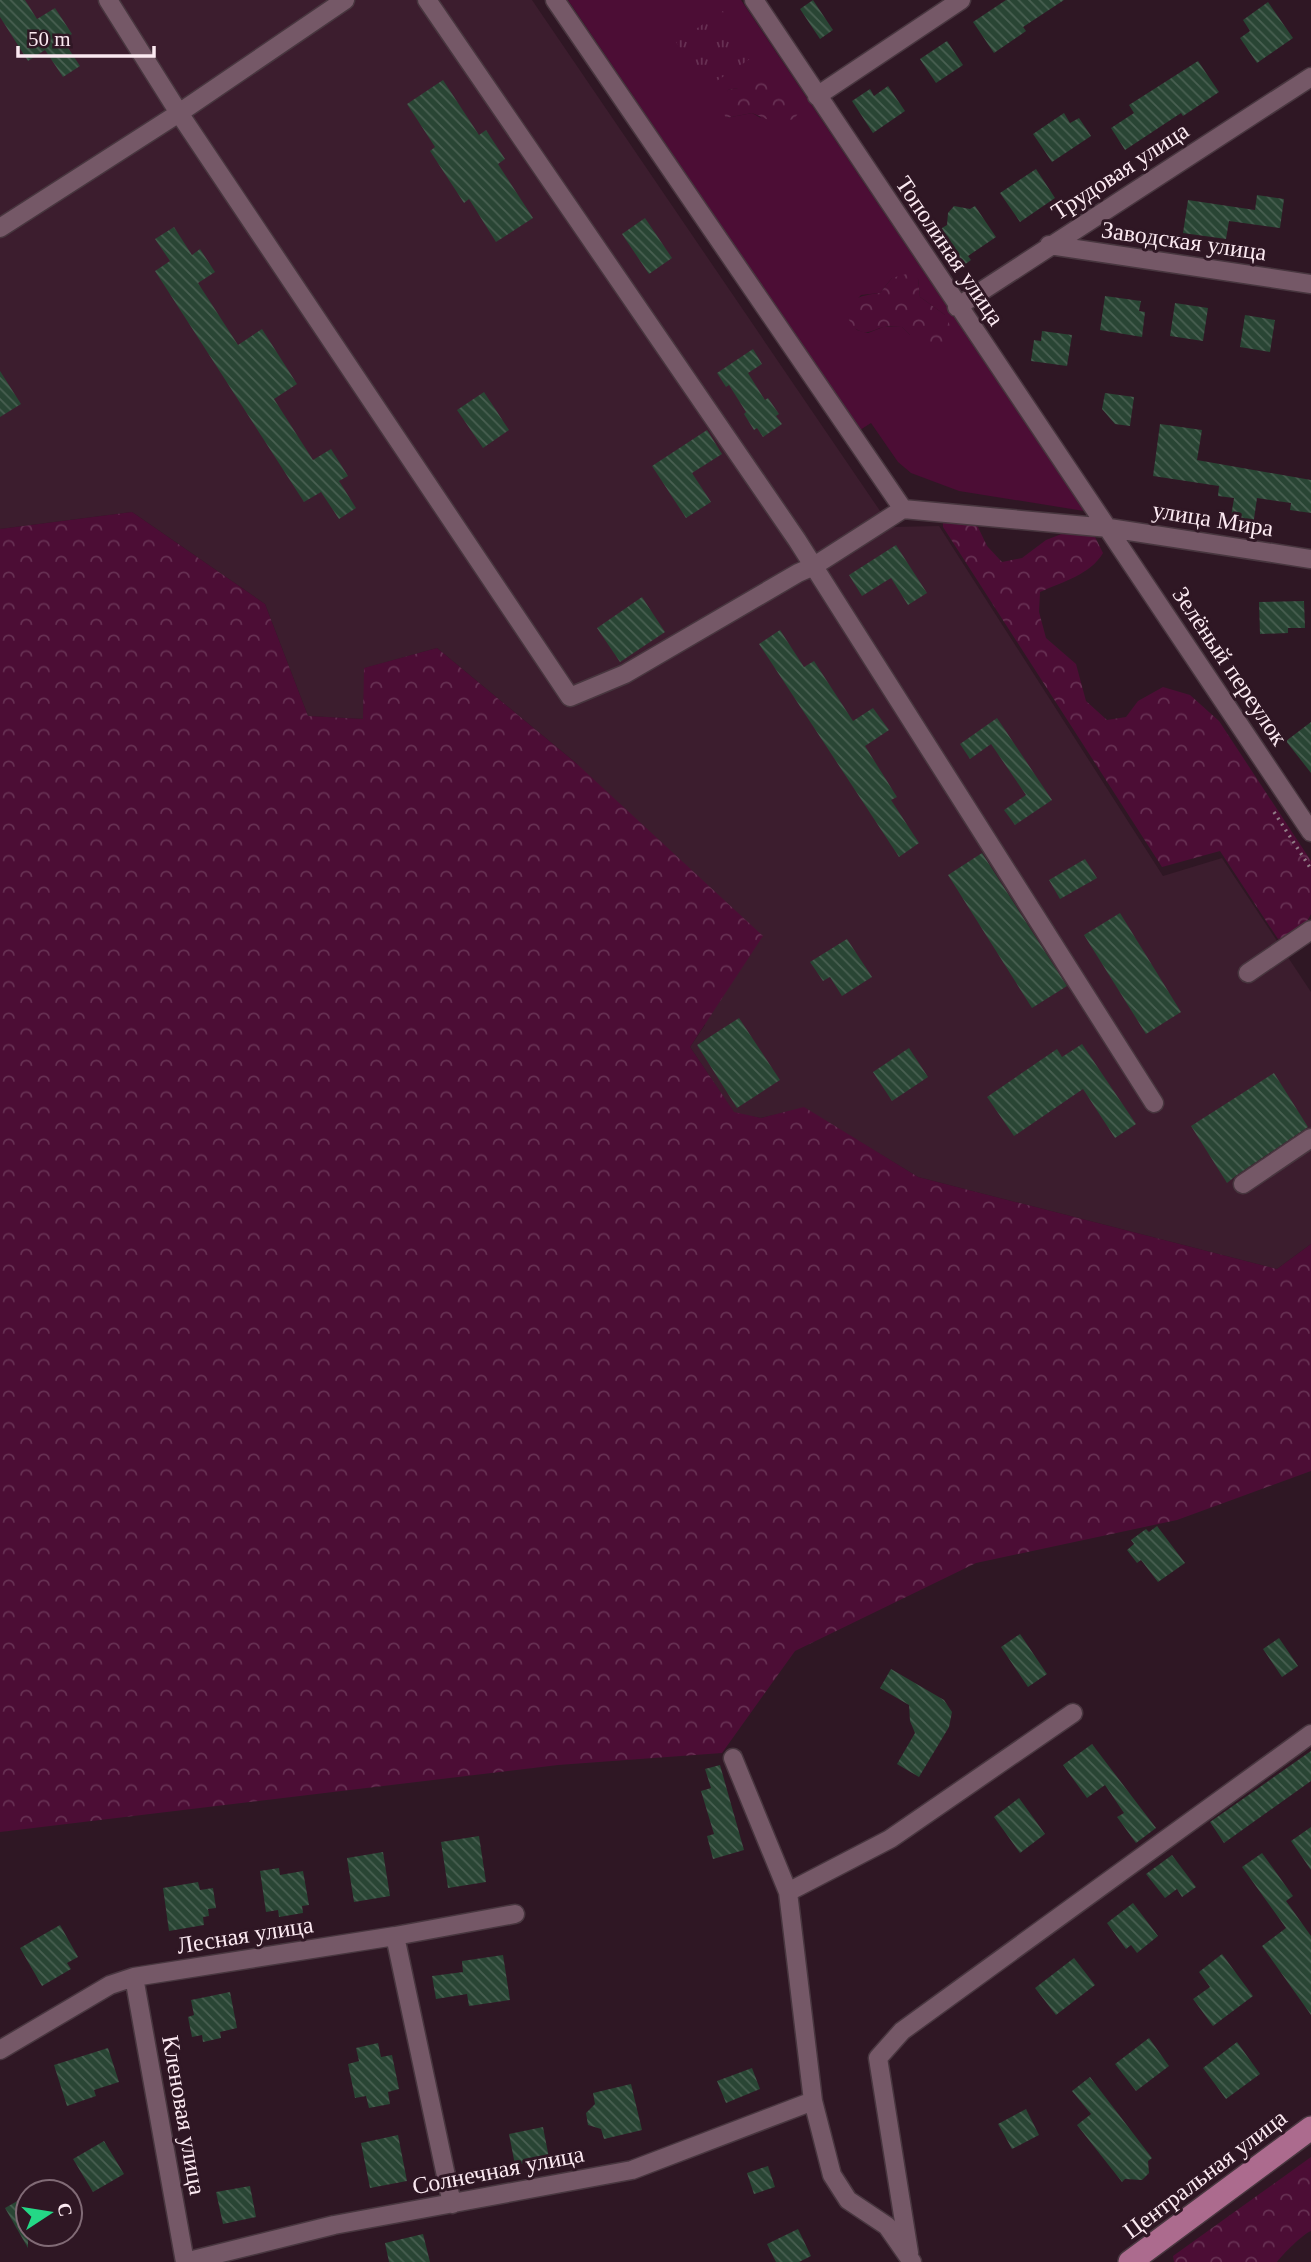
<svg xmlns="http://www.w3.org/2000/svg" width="1311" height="2262" viewBox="0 0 1311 2262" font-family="'Times New Roman',serif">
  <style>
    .built { fill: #3c1d2e }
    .grass { fill: #4c0d35; fill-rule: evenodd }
    .forest { fill: url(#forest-crowns) }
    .park { fill: url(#park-tufts) }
    .building { fill: url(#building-back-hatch) }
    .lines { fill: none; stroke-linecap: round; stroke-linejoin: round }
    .minor-casing { stroke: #48363f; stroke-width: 21 }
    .major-casing { stroke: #48363f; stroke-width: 26 }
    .path { stroke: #917c86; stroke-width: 3.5; stroke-dasharray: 2 5; stroke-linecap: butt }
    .minor { stroke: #755867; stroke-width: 18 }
    .major { stroke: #ac6b8e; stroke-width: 23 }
    .labels { text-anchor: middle; stroke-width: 6; stroke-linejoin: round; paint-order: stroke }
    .street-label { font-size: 24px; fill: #fbe9f1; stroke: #2f1724 }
  </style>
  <defs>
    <pattern id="forest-crowns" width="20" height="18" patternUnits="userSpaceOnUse" patternTransform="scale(1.75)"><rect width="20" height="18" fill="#4c0d35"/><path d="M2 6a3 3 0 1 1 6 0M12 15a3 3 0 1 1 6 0" fill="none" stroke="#673053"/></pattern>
    <pattern id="park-tufts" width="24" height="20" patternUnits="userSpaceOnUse" patternTransform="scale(1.75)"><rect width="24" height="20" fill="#4c0d35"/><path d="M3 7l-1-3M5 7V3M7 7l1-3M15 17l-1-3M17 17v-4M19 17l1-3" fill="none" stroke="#673053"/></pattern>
    <pattern id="building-back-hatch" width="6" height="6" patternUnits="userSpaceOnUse" patternTransform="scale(1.75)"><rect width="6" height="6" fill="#294534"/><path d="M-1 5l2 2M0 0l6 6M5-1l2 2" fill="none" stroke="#496052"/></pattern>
  </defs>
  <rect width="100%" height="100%" fill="#2f1724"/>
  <path class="built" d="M0 0H532L891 527 939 526 1163 876 1222 858 1311 992V1244L1277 1269 918 1177 804 1108 761 1118 734 1113 690 1047 705 1025 577 764 437 648 365 668 363 719 308 716 265 604 132 512 0 529Z"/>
  <path class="grass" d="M568 0H741L1084 511 959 491 911 473 898 462 871 423 860 430ZM738 88 761 118 752 113 726 118 728 90ZM892 278 918 279 920 297 945 315 910 335 902 327H883L868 333 857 330 849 320 848 310 861 295 880 293Z"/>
  <path class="forest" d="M774 74 798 103 800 111 794 119 776 123 752 113 726 118C720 107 722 101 728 90L738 88 756 77Z
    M910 273 918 279 920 297 945 315 957 340 951 349 920 348 912 344 910 335 902 327C896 327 890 326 885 327 875 328 868 336 858 330 853 328 849 321 848 317 844 297 866 295 880 293L892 278Z
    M132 512 265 604 308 716 363 719 364 668 437 648 577 764 763 936 690 1047 734 1112 761 1118 804 1107 918 1177 1277 1269 1311 1244V1471L1177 1520 976 1563 795 1651 722 1753 558 1765 0 1832V529Z
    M954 518 977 525 987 546 1002 562 1022 558 1046 540 1064 533 1094 535 1103 553C1090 575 1062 582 1040 592L1039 612 1046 638 1076 664 1086 701 1107 720 1126 717 1138 701 1163 687 1190 695 1219 721 1311 861V914L1304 927C1294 930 1288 937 1278 939L1220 851 1162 867 943 527V520Z
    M1311 2157V2231C1303 2234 1283 2254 1277 2262H1174L1173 2256Z"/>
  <path class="park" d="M723 11 753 57 706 88 676 42Z"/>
  <path class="building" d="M0 0H25L37 19 55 8 72 34 63 40 80 66 63 77 45 50 28 61 0 17Z
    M813 0 833 30 820 39 800 9Z
    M1006 0H1064L1023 27 1026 31 994 53 973 22Z
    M1268 2 1293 38 1257 63 1240 38 1250 31 1243 20Z
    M947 41 963 65 936 83 920 59Z
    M1198 61 1219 92 1183 116 1181 113 1125 150 1111 128 1134 113 1129 105Z
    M443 80 479 135 486 130 505 159 498 164 533 218 496 242 469 199 464 203 430 151 435 147 407 104Z
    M888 86 905 111 873 133 852 101 870 89 874 96Z
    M1064 113 1070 123 1079 118 1091 136 1052 162 1033 134Z
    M1036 169 1055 198 1020 222 1000 193Z
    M1257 195 1284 199 1280 228 1229 221 1226 239 1183 233 1188 200 1255 210Z
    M954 206 970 209 975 206 996 237 968 256 971 260 957 270 932 234 947 225 948 213Z
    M645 218 672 258 649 274 622 234Z
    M174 227 192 255 200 249 215 272 198 283 238 345 262 329 297 384 274 399 313 460 331 449 348 476 339 481 356 508 339 519 321 492 304 502 155 271 170 261 155 239Z
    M1105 296 1141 301 1139 311 1145 312 1142 337 1100 330Z
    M1175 303 1208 308 1203 341 1170 336Z
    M1245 315 1275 320 1270 352 1240 347Z
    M1042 331 1072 335 1067 366 1031 361 1034 340 1041 341Z
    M753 349 762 364 748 373 765 400 768 398 779 414 776 416 782 424 763 437 757 428 754 430 744 414 746 412 729 385 726 387 717 373Z
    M0 371 21 404 0 417Z
    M484 392 509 430 483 448 457 410Z
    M1105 393 1134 397 1130 426 1115 424 1102 409Z
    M1160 424 1202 430 1197 460 1311 480V513L1290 510 1291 503 1257 498 1253 526 1230 523 1234 498 1218 496 1219 486 1153 476Z
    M707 430 722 454 692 473 711 502 686 518 652 466Z
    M896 545 927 593 908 605 891 578 862 596 849 575Z
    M642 597 665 632 620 662 597 628Z
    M1304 601 1305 628H1288V633L1260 634 1259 602Z
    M780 630 804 667 814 661 853 721 873 708 889 730 865 746 897 797 891 800 919 843 899 857 759 644Z
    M997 718 1052 800 1015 825 1004 810 1026 795 991 744 970 759 960 744Z
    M1311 722V773L1286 741Z
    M982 853 1067 986 1032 1008 948 875Z
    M1085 859 1097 878 1060 899 1049 880Z
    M1120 913 1181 1012 1146 1034 1084 935Z
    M847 939 872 977 842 996 830 977 823 981 810 962Z
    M739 1018 780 1080 737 1108 697 1045Z
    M1082 1044 1136 1124 1115 1138 1083 1089 1014 1136 987 1097 1057 1049 1062 1057Z
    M909 1048 928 1077 892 1101 873 1072Z
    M1274 1073 1308 1127 1237 1175 1227 1183 1191 1126Z
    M1157 1526 1185 1563 1158 1582 1141 1560 1137 1563 1127 1550 1134 1544 1131 1540 1146 1529 1149 1532Z
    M1020 1634 1047 1674 1028 1687 1001 1647Z
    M1279 1638 1298 1666 1282 1677 1263 1649Z
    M891 1669 944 1700 952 1712 949 1727 919 1777 897 1764 915 1733 910 1721 909 1705 880 1688Z
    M1092 1744 1156 1828 1136 1843 1117 1817 1124 1813 1105 1785 1087 1798 1063 1765Z
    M1311 1751V1781L1224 1843 1210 1822Z
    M720 1765 744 1850 713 1859 707 1836 714 1834 701 1791 711 1788 705 1769Z
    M1019 1798 1045 1834 1020 1853 994 1817Z
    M1311 1827V1870L1291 1841Z
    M479 1836 486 1882 448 1888 441 1842Z
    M383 1852 390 1896 354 1902 347 1858Z
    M1262 1853 1293 1896 1286 1901 1311 1936V2015L1262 1946 1286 1928 1242 1867Z
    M1172 1855 1196 1887 1182 1897 1177 1889 1165 1898 1146 1874Z
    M279 1868 280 1875 303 1871 309 1905 302 1906 303 1913 279 1917 278 1910 266 1912 260 1871Z
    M198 1882 200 1890 213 1888 216 1908 208 1909 209 1916 203 1917 204 1925 169 1931 163 1888Z
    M1133 1903 1158 1936 1137 1953 1131 1945 1126 1949 1107 1923Z
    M60 1925 78 1957 67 1963 71 1969 42 1986 20 1948Z
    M1222 1954 1253 1996 1213 2026 1193 1999 1210 1987 1199 1972Z
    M503 1955 510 2000 469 2006 467 1994 436 1999 432 1976 463 1972 462 1961Z
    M1074 1958 1095 1985 1056 2015 1035 1988Z
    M230 1992 237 2028 220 2032 221 2038 203 2042 202 2035 192 2037 188 2017 194 2015 191 2000Z
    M1149 2038 1169 2066 1136 2091 1115 2064Z
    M1237 2042 1260 2074 1226 2099 1203 2068Z
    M378 2043 381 2057 392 2055 399 2089 388 2092 390 2104 369 2108 366 2096 355 2098 348 2064 359 2061 356 2048Z
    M108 2048 119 2082 94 2090 96 2096 67 2106 54 2065Z
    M752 2068 760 2089 726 2103 717 2081Z
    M1090 2077 1152 2158 1148 2161 1149 2173 1142 2180 1125 2179 1122 2182 1077 2125 1091 2114 1072 2091Z
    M631 2084 642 2130 604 2139 601 2129 588 2125 586 2113 595 2104 593 2093Z
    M1026 2109 1039 2135 1012 2149 998 2124Z
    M543 2127 549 2158 515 2165 509 2134Z
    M398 2135 407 2181 370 2188 361 2143Z
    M104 2141 124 2174 93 2192 73 2159Z
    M768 2166 775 2187 754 2194 747 2173Z
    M250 2186 256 2217 223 2224 216 2192Z
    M28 2195V2248L5 2208Z
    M798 2229 811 2256 799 2262H776L767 2244Z
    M423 2234 430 2262H389L385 2243Z"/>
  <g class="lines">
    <defs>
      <path id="minor" d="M108 0 179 113 570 697 625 674 798 573 814 566 903 509
        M427 0 797 540 1154 1103
        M555 0 903 509 1109 528 1311 559
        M754 0 1311 832
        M817 96 961 0
        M0 228 179 113 345 0
        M1049 245 1311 284
        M957 307 1311 77
        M1248 973 1311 930
        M1243 1184 1311 1138
        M733 1758 788 1892
        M395 1936 452 2204
        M134 1977 185 2262
        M0 2050 110 1985 134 1977 395 1936 515 1914
        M909 2253 878 2058 902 2031 1311 1734
        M185 2262 334 2225 632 2170 813 2101
        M912 2262 887 2226 848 2200 832 2175 813 2101 788 1892 890 1839 1073 1713"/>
      <path id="major" d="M1130 2262 1311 2128"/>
    </defs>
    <use href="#minor" class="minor-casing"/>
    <use href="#major" class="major-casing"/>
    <path class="path" d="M1274 812 1311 869"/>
    <use href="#minor" class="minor"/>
    <use href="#major" class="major"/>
  </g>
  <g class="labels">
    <g class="street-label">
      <text transform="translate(1120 171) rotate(-33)" y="8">Трудовая улица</text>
      <text transform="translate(1184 241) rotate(8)" y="8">Заводская улица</text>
      <text transform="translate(950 251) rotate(56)" y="8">Тополиная улица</text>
      <text transform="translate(1213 519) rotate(9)" y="8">улица Мира</text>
      <text transform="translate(1230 666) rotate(56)" y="8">Зелёный переулок</text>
      <text transform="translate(245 1935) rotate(-9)" y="8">Лесная улица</text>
      <text transform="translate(184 2115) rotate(80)" y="8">Кленовая улица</text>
      <text transform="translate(498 2170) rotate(-11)" y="8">Солнечная улица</text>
      <text transform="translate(1205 2174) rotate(-37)" y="8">Центральная улица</text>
    </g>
  </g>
  <g transform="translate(49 2213) rotate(78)"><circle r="33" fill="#2f1724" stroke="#816b76" stroke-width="2"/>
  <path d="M0-5L12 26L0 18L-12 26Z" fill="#24d886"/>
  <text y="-10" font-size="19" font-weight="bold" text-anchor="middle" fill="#fbe9f1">С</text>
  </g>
  <path d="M18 46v10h136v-10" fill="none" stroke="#fbe9f1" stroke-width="3.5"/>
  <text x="28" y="46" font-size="21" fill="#fbe9f1" stroke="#2f1724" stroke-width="5" paint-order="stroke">50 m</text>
</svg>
